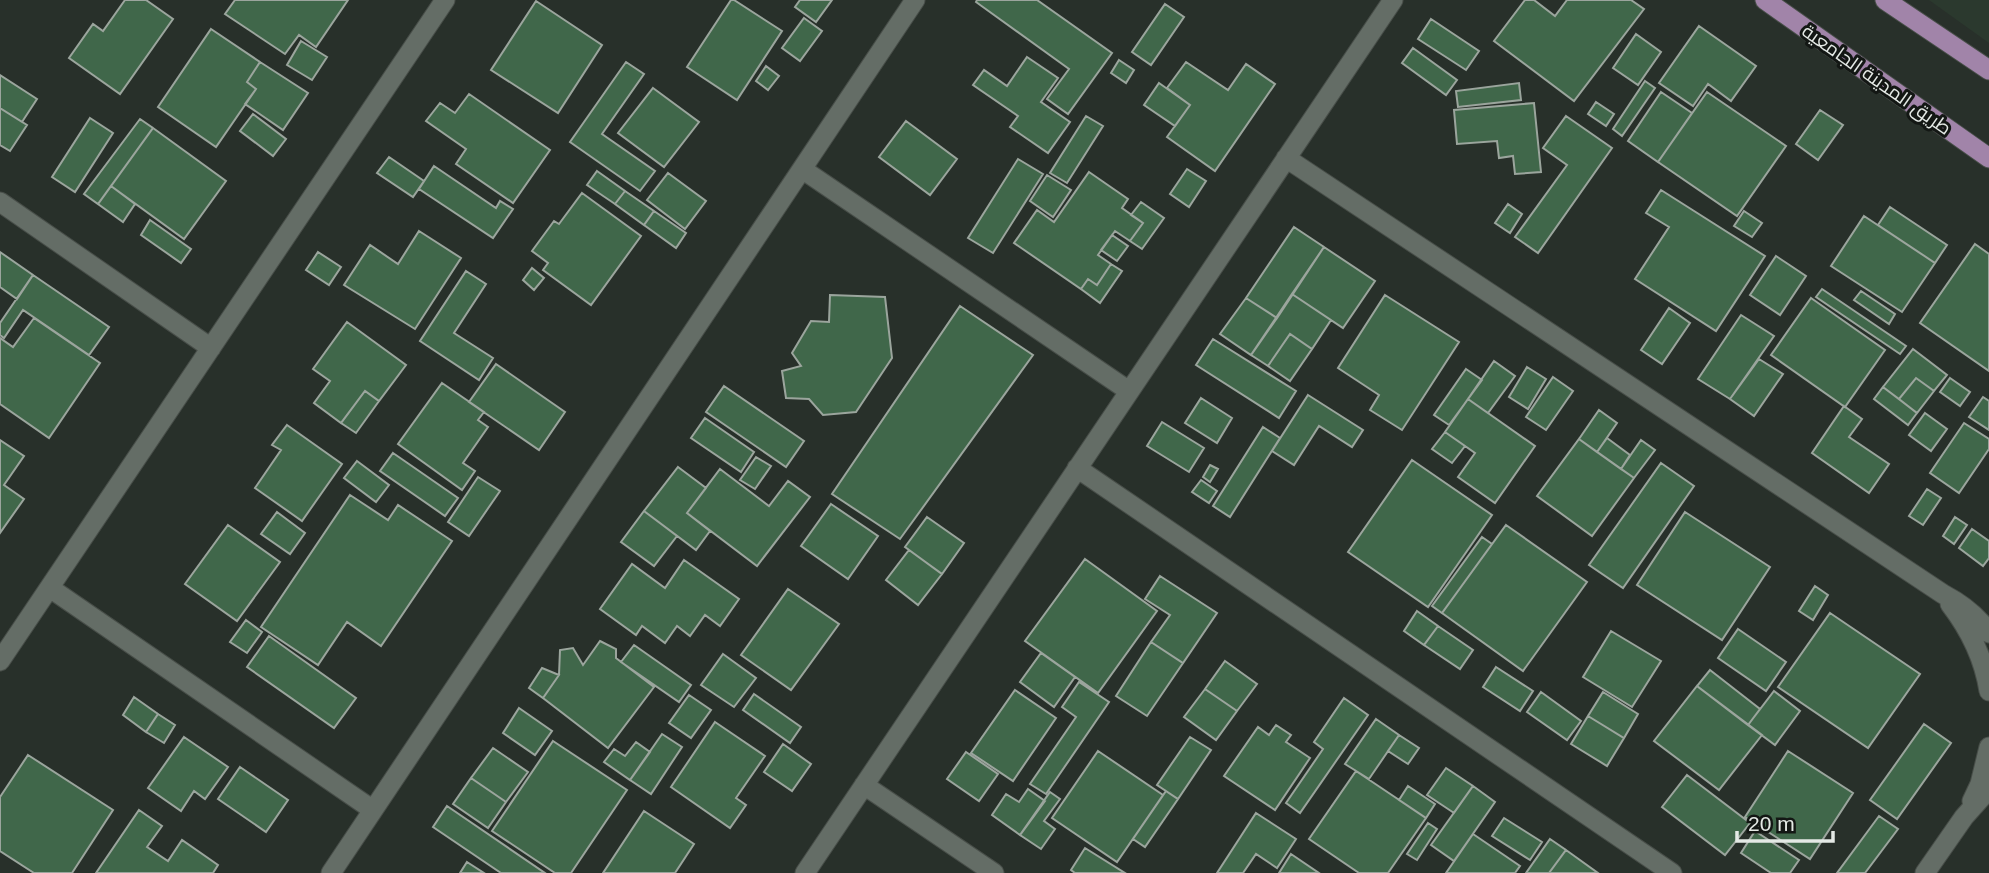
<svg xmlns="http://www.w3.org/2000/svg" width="1989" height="873" viewBox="0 0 1989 873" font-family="Arial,Cairo,sans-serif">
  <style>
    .built { fill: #2b392e }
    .building { fill: #40674a; stroke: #9ba59d; stroke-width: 2 }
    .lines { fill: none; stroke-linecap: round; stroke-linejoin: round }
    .minor-casing { stroke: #484e49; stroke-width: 21 }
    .primary-casing { stroke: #484e49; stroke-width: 21 }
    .minor { stroke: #646d66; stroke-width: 19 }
    .primary { stroke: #a184a9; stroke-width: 19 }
    .labels { text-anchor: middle; stroke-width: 6; stroke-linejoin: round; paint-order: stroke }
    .street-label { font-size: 19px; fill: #e4e9e5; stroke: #131714 }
  </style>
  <rect width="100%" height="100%" fill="#28302a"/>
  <path class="built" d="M1929 0H1989V43Z"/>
  <path class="building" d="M125 0H146L173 19 120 94 69 58 93 24 103 31Z
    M235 0H348L316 47 299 35 285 54 225 14Z
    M731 0H734L782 31 737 100 687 67Z
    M800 0H832L816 22 795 7Z
    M977 0H1037L1112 53 1068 114 1047 99 1069 69 976 2Z
    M1525 0H1534L1555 16 1567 0H1631L1644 9 1574 101 1494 41Z
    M536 1 602 45 558 113 491 70Z
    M1165 4 1184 17 1151 65 1132 52Z
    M804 18 822 31 800 61 782 48Z
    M1431 19 1479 51 1466 70 1418 39Z
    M1699 26 1756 66 1731 101 1708 84 1693 106 1659 83Z
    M211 29 260 62 247 82 256 89 216 147 158 107Z
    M1636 34 1661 52 1638 85 1613 68Z
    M301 41 327 57 312 80 287 65Z
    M1413 48 1457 80 1446 95 1402 63Z
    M1027 57 1058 78 1041 102 1070 122 1048 153 1010 127 1018 116 973 85 984 70 1007 86Z
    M1119 60 1134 70 1126 83 1111 73Z
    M260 62 308 93 283 130 245 104 256 89 247 82Z
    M626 62 644 74 602 134 655 171 640 191 570 142Z
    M1186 62 1228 90 1246 64 1275 84 1215 171 1167 137 1190 105 1167 88Z
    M766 66 779 76 768 90 756 81Z
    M0 75 37 99 22 122 0 108Z
    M1645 81 1655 88 1622 136 1613 129Z
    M1159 83 1190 105 1175 126 1144 105Z
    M1519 83 1521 100 1458 107 1456 91Z
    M653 88 699 122 664 167 618 133Z
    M1661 92 1692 113 1658 162 1628 141Z
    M1707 92 1786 146 1737 216 1658 162Z
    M469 94 550 150 513 203 456 164 466 149 426 121 440 103 455 113Z
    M1596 102 1614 114 1606 126 1588 114Z
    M1534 103 1541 172 1515 174 1513 156 1499 158 1497 141 1457 144 1454 110Z
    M0 108 27 125 10 151 0 145Z
    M1820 110 1843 125 1818 160 1796 144Z
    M253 114 286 139 273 156 240 131Z
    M1086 116 1103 126 1067 183 1050 173Z
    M1566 116 1612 148 1538 253 1515 237 1567 165 1543 148Z
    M90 118 113 133 75 192 52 177Z
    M140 119 153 128 98 204 84 194Z
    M906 121 957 159 930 195 879 157Z
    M153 128 226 181 184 239 111 186Z
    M389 157 424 181 413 197 377 173Z
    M1018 159 1043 174 993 253 968 238Z
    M434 166 496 208 500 201 513 209 493 238 419 189Z
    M1187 169 1206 181 1189 207 1170 194Z
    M597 171 625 191 615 204 587 185Z
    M1089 172 1128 199 1122 208 1143 223 1130 241 1115 231 1098 255 1111 264 1097 285 1088 279 1081 289 1014 243 1037 210 1054 222Z
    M668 173 706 201 685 229 647 200Z
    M1047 175 1071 190 1053 217 1030 201Z
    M111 186 135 204 123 222 98 204Z
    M1661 190 1765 256 1716 331 1635 279 1669 227 1646 213Z
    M625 191 654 211 644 225 615 204Z
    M582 193 641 236 591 305 543 270 548 263 532 251 554 221 559 224Z
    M1141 202 1164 218 1142 249 1130 241 1143 223 1131 215Z
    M1508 204 1522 214 1510 233 1495 223Z
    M1890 207 1947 245 1935 263 1878 225Z
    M654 211 686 233 676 248 644 225Z
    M1744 211 1762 223 1752 237 1734 226Z
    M1864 216 1935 263 1902 312 1831 266Z
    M150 220 191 249 181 263 141 235Z
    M1294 227 1324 247 1277 318 1246 298Z
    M419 231 461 258 415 329 344 285 370 245 398 264Z
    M1112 235 1128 246 1117 261 1101 250Z
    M1975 244 1989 254V371L1920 323Z
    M1324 247 1375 281 1343 328 1292 294Z
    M0 252 33 275 17 299 0 287Z
    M318 252 341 267 329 285 306 270Z
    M1776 256 1806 276 1780 315 1750 295Z
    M1111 264 1122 271 1100 303 1081 289 1088 279 1097 285Z
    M532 268 544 278 534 290 523 280Z
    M466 271 486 284 454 333 493 358 479 380 420 341Z
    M33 275 109 327 89 355 23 310 4 338 0 335V323Z
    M1822 289 1906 346 1900 354 1816 297Z
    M1861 291 1895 314 1889 324 1854 300Z
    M1292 294 1331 320 1312 349 1290 334 1268 366 1251 355Z
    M830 295 885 297 892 358 856 412 823 415 809 399 786 398 782 371 801 366 792 353 811 321 829 322Z
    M1385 295 1459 342 1402 430 1370 410 1379 395 1338 368Z
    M1246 298 1277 318 1251 355 1220 334Z
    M1811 298 1885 350 1845 407 1771 355Z
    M960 306 1033 355 900 539 832 494Z
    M1669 308 1690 323 1662 364 1641 350Z
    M1741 315 1774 336 1730 399 1698 379Z
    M34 318 100 363 49 438 0 404V338L13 347Z
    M347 322 406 365 379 401 365 391 341 423 314 403 330 381 313 369Z
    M1290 334 1312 349 1290 381 1268 366Z
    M1213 339 1296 391 1279 418 1196 365Z
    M1913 349 1947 375 1934 391 1916 378 1899 399 1883 387Z
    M1759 359 1783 374 1754 416 1730 399Z
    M1494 361 1515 376 1488 413 1468 399Z
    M496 364 565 412 539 450 469 402Z
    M1527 367 1546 379 1528 409 1509 397Z
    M1466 369 1482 380 1449 425 1434 415Z
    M1553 377 1573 391 1546 430 1526 417Z
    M1916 378 1934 391 1917 413 1899 399Z
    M1950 378 1970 392 1960 406 1940 392Z
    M442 383 484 412 478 420 488 427 463 463 475 471 462 490 398 444Z
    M724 386 804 441 786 467 706 412Z
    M1883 387 1917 413 1908 425 1874 399Z
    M365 391 379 401 356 433 341 423Z
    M1308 395 1363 430 1352 447 1319 426 1294 465 1272 451Z
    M1983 397 1989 401V430L1969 417Z
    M1201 398 1232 418 1217 443 1185 423Z
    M1468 399 1535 446 1495 503 1458 477 1475 453 1445 432Z
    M1844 406 1862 419 1849 437 1889 464 1869 493 1812 453Z
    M1599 410 1617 423 1597 452 1579 439Z
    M1925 413 1947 429 1931 451 1909 435Z
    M705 418 754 452 741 472 691 438Z
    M1162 422 1204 448 1189 472 1147 446Z
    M1964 423 1989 439V449L1959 493 1930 473Z
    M287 425 342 464 302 521 255 488 281 450 272 445Z
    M1263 427 1280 438 1230 517 1213 506Z
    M1445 432 1465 446 1452 463 1432 449Z
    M1607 438 1630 455 1621 469 1597 452Z
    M1579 439 1634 478 1592 536 1537 496Z
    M0 440 24 456 4 485 24 499 0 533Z
    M1641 440 1655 450 1634 478 1621 469Z
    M393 453 458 498 445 516 380 471Z
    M756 457 771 466 755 489 740 480Z
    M1412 460 1492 515 1428 607 1348 552Z
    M357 461 389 485 376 502 344 478Z
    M1661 463 1694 486 1623 588 1589 565Z
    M1210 465 1218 469 1210 482 1203 477Z
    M678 467 706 488 687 513 710 531 696 550 644 511Z
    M720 469 769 506 788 481 810 497 757 566 687 513Z
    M478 477 500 491 469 536 448 522Z
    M1201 480 1217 491 1209 503 1192 492Z
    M1927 489 1941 498 1923 525 1909 516Z
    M350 495 388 520 398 505 452 541 381 646 347 622 318 665 261 627Z
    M831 504 878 536 848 579 801 546Z
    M644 511 677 536 654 566 621 542Z
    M277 512 305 533 290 554 261 534Z
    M1685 512 1770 567 1722 640 1637 585Z
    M927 517 964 543 942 574 905 547Z
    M1955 517 1967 525 1954 544 1943 536Z
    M228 525 280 562 237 621 185 584Z
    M1506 525 1587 582 1523 671 1442 613Z
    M1972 529 1989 541V558L1983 566 1959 548Z
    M1482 537 1492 544 1442 613 1432 606Z
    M909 550 942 574 918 605 886 580Z
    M1085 559 1157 611 1098 693 1025 641Z
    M684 560 739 599 720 626 705 615 690 636 677 626 665 643 642 626 636 635 600 609 632 564 665 588Z
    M1160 576 1217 613 1183 663 1151 642 1170 615 1145 599Z
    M1815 586 1828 595 1813 620 1799 611Z
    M788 589 839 624 791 690 741 655Z
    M1417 611 1438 626 1424 645 1404 631Z
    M1830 613 1920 674 1868 748 1778 687Z
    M246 620 262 632 247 653 230 642Z
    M1438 626 1473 650 1460 669 1424 645Z
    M1738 629 1786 662 1766 691 1718 658Z
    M1611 631 1661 661 1632 707 1583 677Z
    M269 636 356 698 334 728 247 667Z
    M600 641 616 649V658L654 687 608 748 543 698 559 675 560 650 573 648 583 665Z
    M1151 642 1183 663 1147 716 1116 696Z
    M634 645 691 685 679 702 621 662Z
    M1041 653 1075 677 1054 707 1020 682Z
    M723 654 756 678 734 707 701 685Z
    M1225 661 1257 684 1237 711 1205 689Z
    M1496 667 1533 691 1520 711 1483 687Z
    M542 668 559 675 543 698 529 688Z
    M1710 670 1760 709 1748 725 1697 686Z
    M1079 682 1109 702 1046 794 1030 784 1076 717 1062 707Z
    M1697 686 1762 735 1719 790 1654 741Z
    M1205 689 1237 711 1216 740 1184 717Z
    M1015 690 1056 718 1013 781 971 753Z
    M1774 691 1800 711 1775 745 1748 725Z
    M1541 692 1581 721 1567 740 1527 712Z
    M1603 692 1638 714 1624 738 1588 716Z
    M754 694 801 727 790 743 743 710Z
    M689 695 711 710 691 738 669 723Z
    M134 697 158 714 146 732 123 715Z
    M1344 698 1368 715 1300 813 1286 803 1323 749 1314 742Z
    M519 708 552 731 535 755 503 733Z
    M158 714 175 725 164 743 146 732Z
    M1588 716 1624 738 1607 766 1571 744Z
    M1376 719 1399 735 1369 779 1345 764Z
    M715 722 765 756 736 798 746 805 730 828 671 787Z
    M1924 724 1951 743 1897 819 1870 800Z
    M1276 725 1291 735 1286 742 1310 758 1275 810 1224 776 1258 727 1269 735Z
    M662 734 682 747 651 794 630 780Z
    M1399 735 1419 748 1408 764 1388 751Z
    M184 737 228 767 205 799 194 791 181 811 148 788Z
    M1190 737 1211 750 1178 799 1157 785Z
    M553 741 627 790 571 873H555L492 831Z
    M636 742 650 752 630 780 604 762 614 749 625 756Z
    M783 744 811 764 792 791 764 772Z
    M493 748 528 772 506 802 471 778Z
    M1098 751 1163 795 1117 862 1052 818Z
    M1788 751 1853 793 1810 859 1745 817Z
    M966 752 998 774 979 801 947 779Z
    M28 755 113 810 72 873H34L0 851V797Z
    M240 767 288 800 266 832 218 799Z
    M1446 768 1473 786 1454 813 1427 795Z
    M1356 771 1426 818 1388 873H1359L1309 839Z
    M1687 775 1750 823 1725 855 1662 807Z
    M471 778 506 802 488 828 453 804Z
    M1408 786 1435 804 1426 818 1399 800Z
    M1473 786 1495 802 1454 861 1431 845Z
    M1028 789 1045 801 1020 835 992 815 1006 794 1019 802Z
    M1166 791 1178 799 1145 847 1133 839Z
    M1050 792 1060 799 1044 821 1055 829 1041 849 1020 835Z
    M447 806 545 873H501L433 827Z
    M139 810 162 826 147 847 168 861 182 840 218 865 213 873H96Z
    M644 811 694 844 675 873H603Z
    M1256 813 1296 839 1277 868 1256 854 1243 873H1217Z
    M1879 816 1898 829 1865 873H1837Z
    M1504 818 1542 842 1530 860 1492 836Z
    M1428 823 1437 829 1417 860 1407 854Z
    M1755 831 1799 860 1790 873H1771L1741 853Z
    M1473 834 1520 866 1515 873H1446Z
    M1550 839 1566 850 1549 873H1526Z
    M1085 848 1125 873H1075L1071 870Z
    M1566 850 1598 873H1549Z
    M1291 854 1319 873H1279Z
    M467 862 484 873H460Z"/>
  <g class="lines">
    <defs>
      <path id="minor" d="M1286 158 1943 594C1962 604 1977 615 1989 633
        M802 169 1129 391
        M0 202 211 348
        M1077 468 1672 873
        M50 588 373 810
        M1950 604C1970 630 1984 659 1989 691
        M0 661 445 0
        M864 785 994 873
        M1972 801 1980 784 1989 747
        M331 873 915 0
        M805 873 1393 0
        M1925 873 1964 817 1989 789"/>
      <path id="primary" d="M1765 0 1989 158
        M1885 0 1989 70"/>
    </defs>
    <use href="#minor" class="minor-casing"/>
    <use href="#primary" class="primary-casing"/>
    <use href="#minor" class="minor"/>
    <use href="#primary" class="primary"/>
  </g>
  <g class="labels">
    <g class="street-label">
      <text transform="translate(1877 79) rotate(35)" y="7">طريق المدينة الجامعية</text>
    </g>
  </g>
  <path d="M1737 831v10h96v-10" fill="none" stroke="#e4e9e5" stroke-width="3.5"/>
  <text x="1748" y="831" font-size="21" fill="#e4e9e5" stroke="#131714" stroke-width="5" paint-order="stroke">20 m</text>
</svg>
